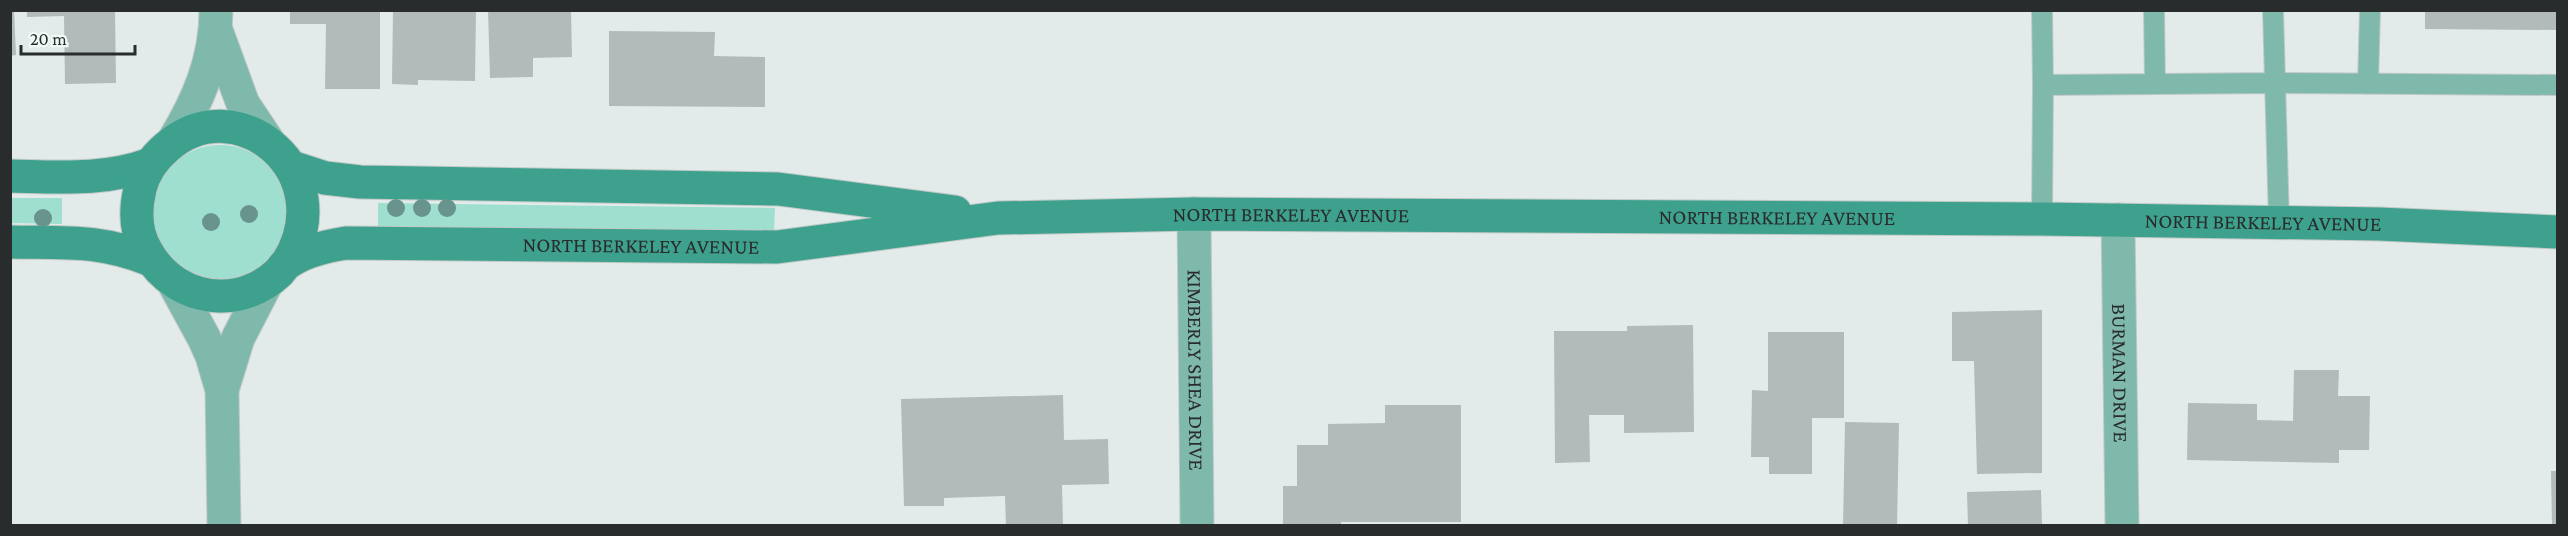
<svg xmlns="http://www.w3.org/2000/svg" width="2568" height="536" viewBox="0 0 2568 536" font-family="'Crimson Pro',serif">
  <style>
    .green { fill: #9fdfcf }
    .building { fill: #b2bbb9 }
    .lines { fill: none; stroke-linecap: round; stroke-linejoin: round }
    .lane-casing { stroke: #c1c9c7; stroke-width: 22 }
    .street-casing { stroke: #c1c9c7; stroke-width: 35 }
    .secondary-casing { stroke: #c1c9c7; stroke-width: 35 }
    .lane { stroke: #7fb9ab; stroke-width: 20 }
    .street { stroke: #7fb9ab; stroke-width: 33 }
    .secondary { stroke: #3da18d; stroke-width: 33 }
    .tree { fill: #68948d }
    .labels { text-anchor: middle; stroke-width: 4.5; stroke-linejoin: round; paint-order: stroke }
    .street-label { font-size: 21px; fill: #292c2c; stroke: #eff9f6 }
  </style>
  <rect width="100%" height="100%" fill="#e2ebe9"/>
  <path class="green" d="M152 213a68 68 0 1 1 136 0a68 68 0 1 1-136 0Z
    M11 198H62V224L11 223Z
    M378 203 775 208 774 232 378 228Z"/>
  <path class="building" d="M10 10H14L16 55 10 56Z
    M27 10H115L116 83 65 84 64 16 27 17Z
    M290 10H380V89H325L326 24H290Z
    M393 10H476L475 81 418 80V85L392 84Z
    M488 10H571L572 57 533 58V77L490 78Z
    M2425 10H2558V30L2425 29Z
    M609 31 715 32 714 56 765 57V107L609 106Z
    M2042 310V473L1977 474 1974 361H1952V312Z
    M1693 325 1694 432 1624 433V415H1589L1590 462 1555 463 1554 331H1627V326Z
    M1768 332H1844V418H1812V474H1769V457H1751L1752 390 1768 391Z
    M2294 370H2339L2338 396H2370L2369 450H2339V463L2187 460 2188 403 2257 404V420L2293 421Z
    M1063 395 1064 440 1108 439 1109 484 1062 485 1063 526H1006L1005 496 944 498V506H904L901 399Z
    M1385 405H1461V522H1341V526H1283V486H1297V445H1328V424L1385 423Z
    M1845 422 1899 423 1897 526H1843Z
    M2551 471H2558V526H2552Z
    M2041 490 2042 526H1968L1967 492Z"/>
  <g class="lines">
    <defs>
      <path id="lane" d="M2042 10 2043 85
        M2154 10 2155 84
        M2273 10 2279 223
        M2368 84 2370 10
        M2042 219 2043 85 2274 83 2558 85"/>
      <g id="street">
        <path d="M217 33 243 104 269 143"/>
        <path d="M173 142C198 101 216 60 216 10"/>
        <path id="s1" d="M1194 214 1197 526"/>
        <path id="s2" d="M2118 220 2122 526"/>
        <path d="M174 283 204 338 212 356 222 390 224 526"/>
        <path d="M222 390 238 338 267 282"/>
      </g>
      <g id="secondary">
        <path d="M291 167 325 178 360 182 778 189 955 212"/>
        <path d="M10 176C59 177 105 181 151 164"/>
        <path d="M10 242C64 243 100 239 151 260"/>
        <path id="s3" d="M287 263C343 174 238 85 167 147 154 158 144 172 140 189 135 210 135 231 146 250 161 278 188 295 219 296 240 297 262 288 277 274 281 271 283 266 286 264 303 251 327 246 346 243L777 247 998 218 1194 214 2042 219 2379 224 2558 232"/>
      </g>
    </defs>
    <use href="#lane" class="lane-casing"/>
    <use href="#street" class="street-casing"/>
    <use href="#secondary" class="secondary-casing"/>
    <use href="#lane" class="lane"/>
    <use href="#street" class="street"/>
    <use href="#secondary" class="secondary"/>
  </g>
  <g class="tree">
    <circle cx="396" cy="208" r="9"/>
    <circle cx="422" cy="208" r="9"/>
    <circle cx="447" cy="208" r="9"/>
    <circle cx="249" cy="214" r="9"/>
    <circle cx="43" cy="218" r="9"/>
    <circle cx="211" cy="222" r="9"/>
  </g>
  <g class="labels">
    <g class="street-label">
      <text dy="7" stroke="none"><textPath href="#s3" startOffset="1536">NORTH BERKELEY AVENUE</textPath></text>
      <text dy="7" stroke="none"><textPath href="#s3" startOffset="2022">NORTH BERKELEY AVENUE</textPath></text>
      <text dy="7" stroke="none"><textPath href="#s3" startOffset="2508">NORTH BERKELEY AVENUE</textPath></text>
      <text dy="7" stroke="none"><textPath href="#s3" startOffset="884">NORTH BERKELEY AVENUE</textPath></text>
      <text dy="7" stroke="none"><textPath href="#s1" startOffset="156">KIMBERLY SHEA DRIVE</textPath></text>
      <text dy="7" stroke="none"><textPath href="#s2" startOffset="153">BURMAN DRIVE</textPath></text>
    </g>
  </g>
  <rect width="2568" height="536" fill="none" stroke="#292c2c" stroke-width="24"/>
  <path d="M21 45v9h114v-9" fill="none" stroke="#292c2c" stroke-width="3"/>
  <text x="30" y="45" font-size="18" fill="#292c2c" stroke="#eff9f6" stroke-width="4.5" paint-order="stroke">20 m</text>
</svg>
